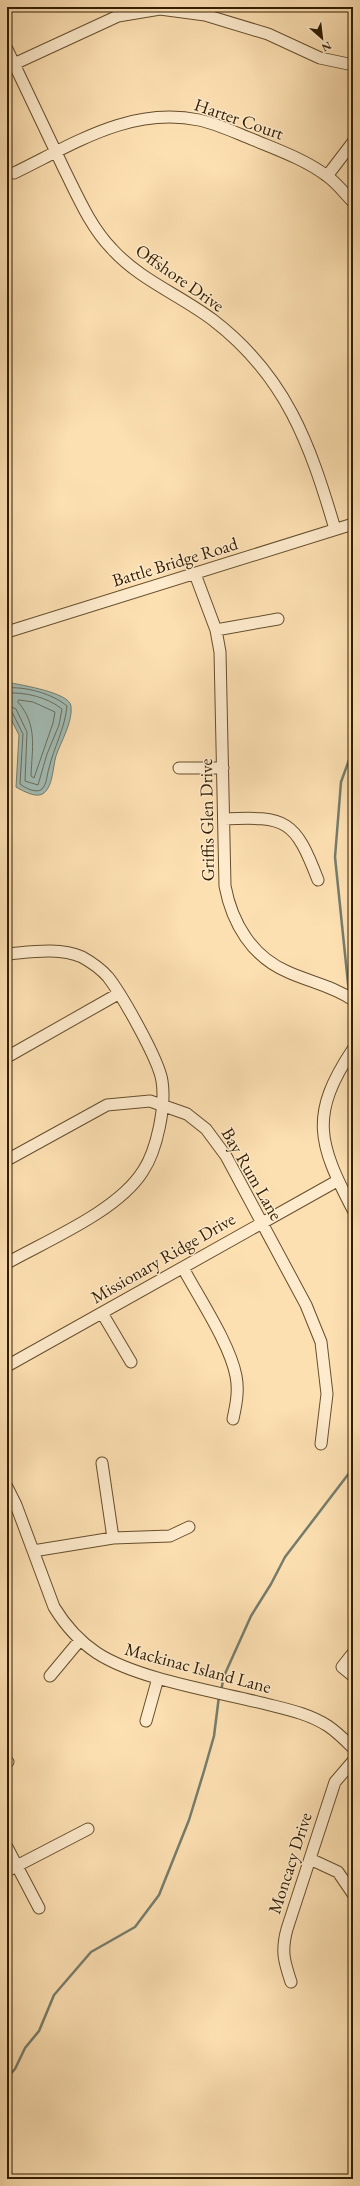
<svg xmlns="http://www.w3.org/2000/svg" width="360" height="2186" viewBox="0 0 360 2186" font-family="'EB Garamond',serif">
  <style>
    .water { fill: #a1bbb4; stroke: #757c6c }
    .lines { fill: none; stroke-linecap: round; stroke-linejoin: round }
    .shore { stroke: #6a6c5a; stroke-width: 1 }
    .stream { stroke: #757c6c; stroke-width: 2.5 }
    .minor-casing { stroke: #654e2c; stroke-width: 13 }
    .minor { stroke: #feebcd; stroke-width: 11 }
    .labels { text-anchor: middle; stroke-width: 3; stroke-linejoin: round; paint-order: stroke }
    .street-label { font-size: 18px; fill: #321d00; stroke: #feebcd }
  </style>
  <rect width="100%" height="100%" fill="#fde0b2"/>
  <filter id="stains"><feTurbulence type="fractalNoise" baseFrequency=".005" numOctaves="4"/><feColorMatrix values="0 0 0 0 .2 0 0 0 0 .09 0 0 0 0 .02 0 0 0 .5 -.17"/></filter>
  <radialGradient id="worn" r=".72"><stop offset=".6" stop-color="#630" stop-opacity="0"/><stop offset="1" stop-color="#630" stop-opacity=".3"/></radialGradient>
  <path class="water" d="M11 683C22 685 70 693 71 706 73 722 61 741 56 756 53 766 53 786 44 793 37 799 23 791 16 787L19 735 7 711V685Z"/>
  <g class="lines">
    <path class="shore" d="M7 688C25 686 53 694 67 706 65 728 54 747 49 768 47 774 47 784 42 789 37 794 25 788 20 784L23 734 12 712 7 710
      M7 693C25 692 47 697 62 709L59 725 47 754 38 785 25 781 27 732 16 709 7 705
      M19 700 33 702 55 712 53 723 34 778 31 776C32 748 38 725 18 702Z"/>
    <path class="stream" d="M349 993 335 857 341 782 353 749
      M221 1691 224 1676 251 1616 271 1584 285 1557 353 1468
      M7 2078 15 2069 25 2048 39 2031 54 1995 91 1952 135 1927 159 1895 189 1820 204 1771 214 1736 219 1696"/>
    <defs>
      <path id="minor" d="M7 49C26 89 45 129 64 169 78 197 90 226 112 249 140 280 180 295 213 320 286 376 310 444 335 529
        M14 64 118 16 160 9 205 15 268 34 320 58 353 65
        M14 173C74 144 130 106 199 120 218 124 236 133 254 140 278 150 306 160 327 176 337 183 345 194 353 202
        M327 176 353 142
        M195 574 216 630 220 652 225 886C232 923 252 957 288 972 310 982 333 986 353 1000
        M216 630 278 619
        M7 632 353 524
        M179 768H223
        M224 819C287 816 295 820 318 880
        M7 954C31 952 59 947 82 957 91 962 101 969 108 977 122 995 159 1060 162 1081 166 1106 157 1150 143 1171 118 1211 48 1240 7 1263
        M353 1049C309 1115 318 1143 353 1210
        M7 1057 118 994
        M7 1160 107 1105 150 1101 187 1114 206 1129 226 1156 306 1305 321 1342 327 1394 321 1444
        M183 1268C199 1298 230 1344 236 1376 239 1391 236 1405 233 1419
        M102 1313 131 1362
        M7 1366 337 1181
        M102 1463 113 1538
        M7 1487 16 1505 54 1607C65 1625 79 1641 97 1653 137 1679 214 1691 262 1703 285 1709 308 1713 328 1726 337 1732 345 1740 353 1748
        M33 1551 113 1538 170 1536 189 1527
        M353 1653 342 1667 353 1676
        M50 1676 80 1640
        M146 1721 158 1678
        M7 1762H8
        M7 1847 39 1908
        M310 1859 338 1872 353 1894
        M7 1871 88 1829
        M291 1982C284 1961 281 1951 287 1929L335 1782 353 1761"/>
    </defs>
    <use href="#minor" class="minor-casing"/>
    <use href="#minor" class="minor"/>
  </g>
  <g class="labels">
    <g class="street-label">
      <text transform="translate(239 119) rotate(19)" y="6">Harter Court</text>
      <text transform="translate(180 278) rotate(35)" y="6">Offshore Drive</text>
      <text transform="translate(175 562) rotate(-17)" y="6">Battle Bridge Road</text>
      <text transform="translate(207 820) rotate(-91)" y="6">Griffis Glen Drive</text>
      <text transform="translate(252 1174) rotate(60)" y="6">Bay Rum Lane</text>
      <text transform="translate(163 1258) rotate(-30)" y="6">Missionary Ridge Drive</text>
      <text transform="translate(198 1668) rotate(15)" y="6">Mackinac Island Lane</text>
      <text transform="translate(290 1863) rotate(-72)" y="6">Moncacy Drive</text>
    </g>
  </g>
  <rect width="360" height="2186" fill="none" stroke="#fde0b2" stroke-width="24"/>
  <rect x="8" y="8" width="344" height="2170" fill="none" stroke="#321d00" stroke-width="2"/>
  <rect x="12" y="12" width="336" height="2162" fill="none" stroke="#321d00"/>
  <g transform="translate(322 38) rotate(152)" stroke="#feebcd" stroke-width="3" paint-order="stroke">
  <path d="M0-3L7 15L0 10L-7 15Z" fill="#321d00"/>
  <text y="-6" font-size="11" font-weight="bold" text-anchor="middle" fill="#321d00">N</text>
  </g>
  <rect width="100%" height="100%" filter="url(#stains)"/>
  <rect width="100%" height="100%" fill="url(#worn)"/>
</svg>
